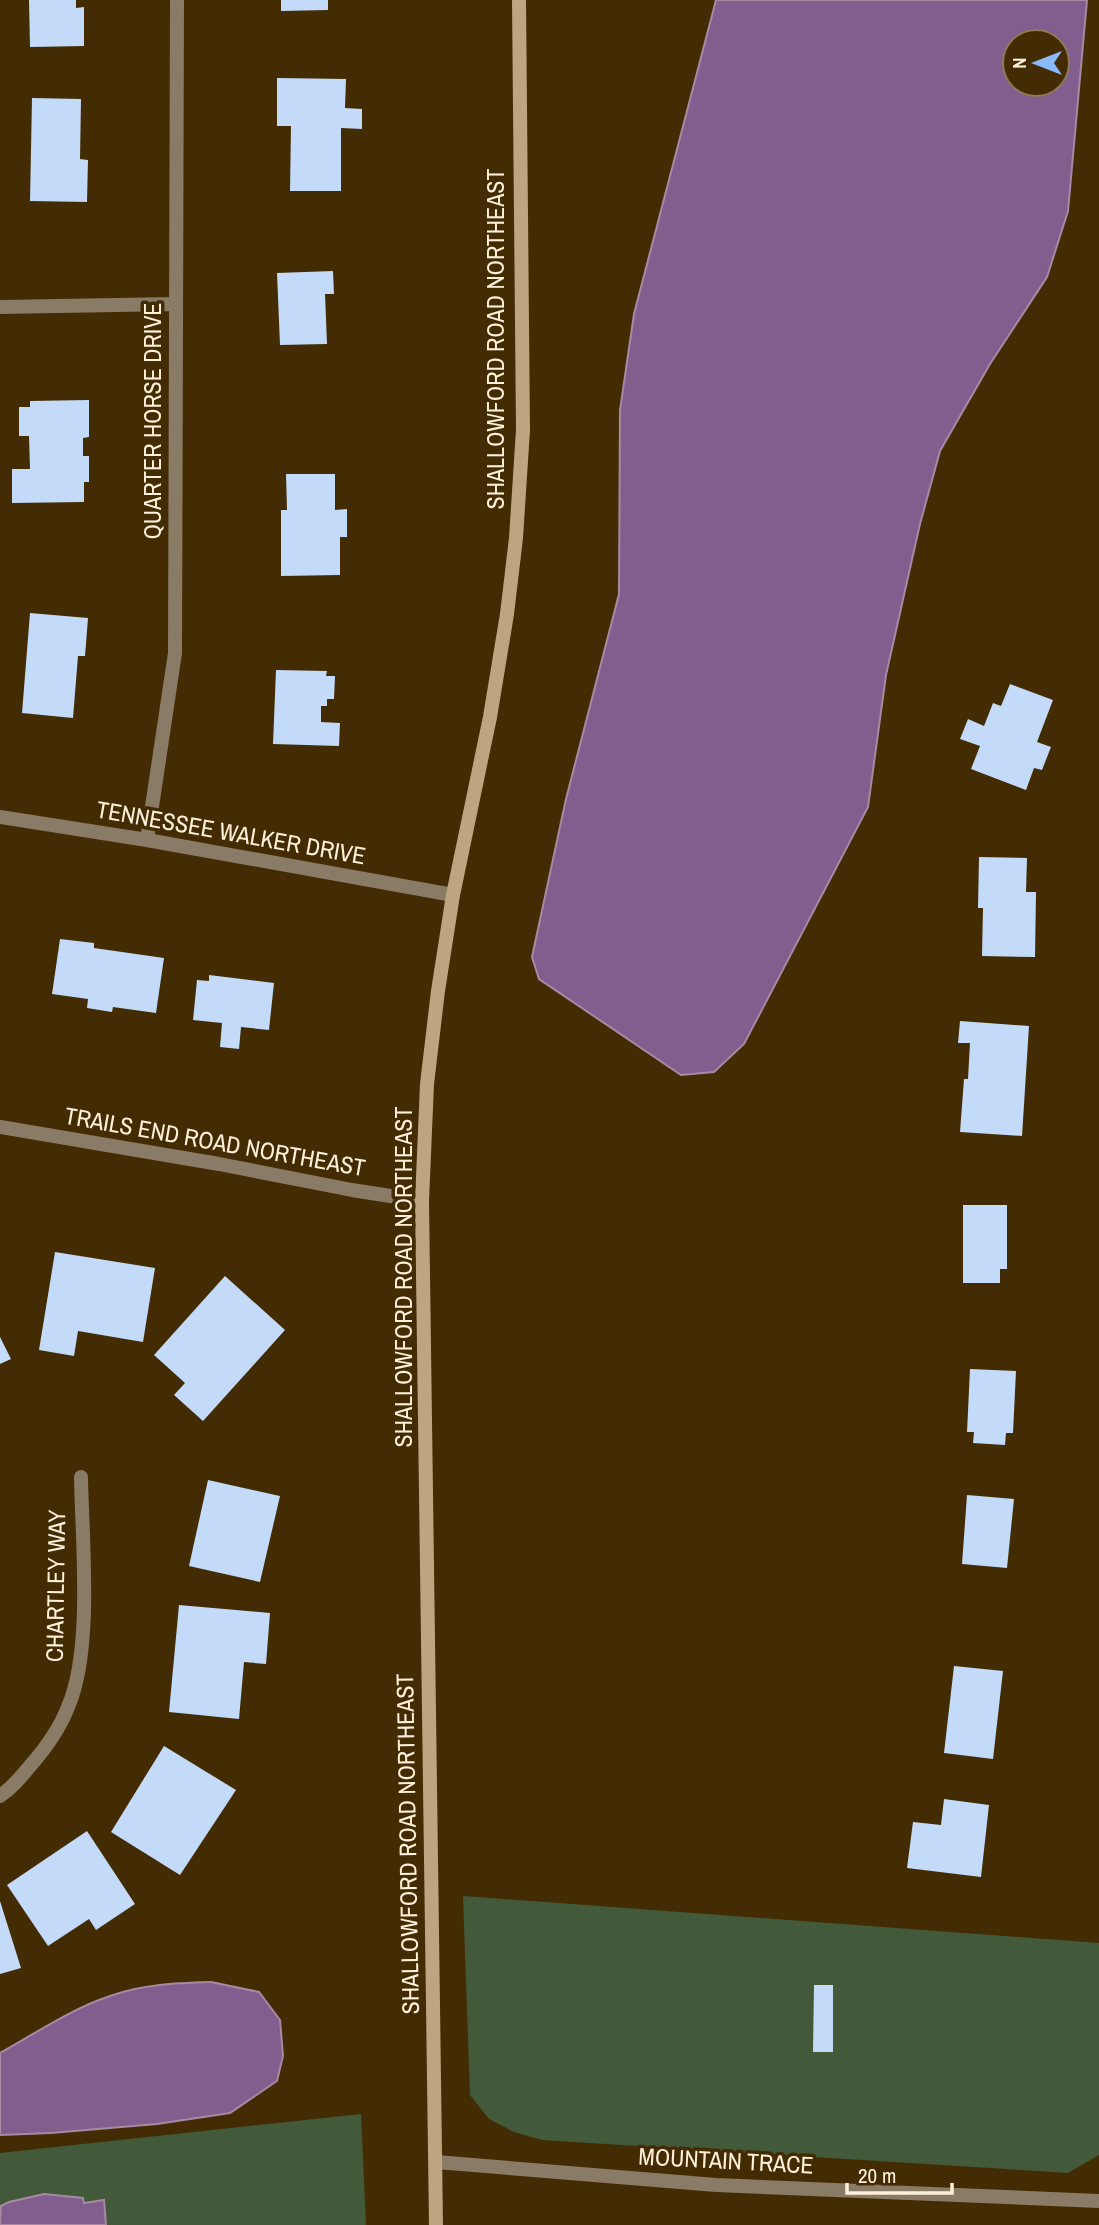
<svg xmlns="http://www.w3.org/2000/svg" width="1099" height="2225" viewBox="0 0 1099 2225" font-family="'Archivo Narrow',sans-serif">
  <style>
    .green { fill: #42593a }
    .water { fill: #815e8d; stroke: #a68aa4; stroke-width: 2; fill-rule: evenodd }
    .building { fill: #c3daf9 }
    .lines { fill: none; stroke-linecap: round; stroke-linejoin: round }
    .minor { stroke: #8a7b66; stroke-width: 14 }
    .secondary { stroke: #bda582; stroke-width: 14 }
    .labels { text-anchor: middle; stroke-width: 7; stroke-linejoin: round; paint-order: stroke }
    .street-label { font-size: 24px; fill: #fef0db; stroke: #432c03 }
  </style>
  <rect width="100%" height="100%" fill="#432c03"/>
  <path class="green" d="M463 1896 1099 1943V2155L1068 2173 542 2140 514 2132 489 2119 470 2095Z
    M361 2114 366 2225H0V2153Z"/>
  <path class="water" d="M716 0H1087L1068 211 1047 277 990 364 940 451 920 524 886 675 868 807 744 1044 714 1072 681 1075 539 979 532 957 566 799 619 594 620 410 634 314ZM1057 42V84H1015V42Z
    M211 1982 259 1992 280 2020 283 2056 277 2081 230 2113 157 2124 51 2133 0 2135V2053C36 2033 71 2009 110 1996 142 1984 177 1983 211 1982Z
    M44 2194 83 2198 84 2203 104 2200 106 2225H0L1 2206 9 2202Z"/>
  <path class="building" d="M29 0H76V8L84 7V46L30 47Z
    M281 0H328V10L281 11Z
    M277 78 346 79 345 108 362 109V129L341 128V191H290L291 126H277Z
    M32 98 81 99 80 159 88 160 87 202 30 201Z
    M333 271 334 294H325L327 344 280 345 277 273Z
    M89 400V437L83 438V456H89V482H84V502L12 503V469H30L29 436H19V407H30V401Z
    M286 474H335V510L347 509V537H340V575L281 576V510H287Z
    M30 613 88 618 85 656H78L73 718 22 713Z
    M276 670 327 671 326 676H335L334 699H327V706H321V722L340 723 339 746 273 744Z
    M1010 684 1053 700 1037 742 1051 747 1042 770 1034 768 1026 790 971 769 980 746 960 739 968 719 984 726 993 703 1001 706Z
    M979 857 1027 858 1026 892H1036L1035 957 982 956 983 908H978Z
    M60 939 94 943V948L164 958 156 1013 113 1007 112 1012 87 1008 88 999 52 994Z
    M209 975 274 983 269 1030 241 1027 239 1049 220 1047 222 1023 193 1020 197 980 209 981Z
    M960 1021 1029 1026 1022 1136 960 1132 964 1079H968L970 1043H958Z
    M963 1205H1007V1269H1000V1283H963Z
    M55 1252 155 1268 143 1342 78 1331 74 1356 39 1350Z
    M225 1276 285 1330 203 1421 174 1395 185 1383 154 1355Z
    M0 1337 11 1359 0 1364Z
    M970 1369 1016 1371 1013 1433H1006L1005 1445 973 1443 974 1432H967Z
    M208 1480 280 1496 260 1582 189 1566Z
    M967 1495 1014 1499 1007 1568 962 1564Z
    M179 1605 270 1613 266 1664 244 1662 239 1719 169 1712Z
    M954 1666 1003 1671 993 1759 944 1753Z
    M164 1746 236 1790 180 1875 111 1832Z
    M944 1799 989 1805 981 1877 907 1868 913 1822 941 1825Z
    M87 1831 135 1904 96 1930 89 1919 48 1946 7 1885Z
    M0 1901 21 1968 0 1974Z
    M814 1985H833V2052H813Z"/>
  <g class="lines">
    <path class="minor" d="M0 307 176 304
      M0 817 147 840 453 895
      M147 840 175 653 177 0
      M0 1127 219 1164 352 1190 422 1201
      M0 1796C12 1788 21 1777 30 1766 45 1749 60 1728 68 1707 93 1650 82 1541 81 1477
      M436 2162 716 2185 1099 2201"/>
    <path class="secondary" d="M436 2225 422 1201 427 1084 438 991 453 895 490 717 507 614 516 538 523 430 519 0"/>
  </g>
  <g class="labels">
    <g class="street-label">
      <text transform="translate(496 339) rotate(-90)" y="8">SHALLOWFORD ROAD NORTHEAST</text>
      <text transform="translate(153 421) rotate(-90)" y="8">QUARTER HORSE DRIVE</text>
      <text transform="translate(231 833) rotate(10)" y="8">TENNESSEE WALKER DRIVE</text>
      <text transform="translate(215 1142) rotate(10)" y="8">TRAILS END ROAD NORTHEAST</text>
      <text transform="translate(404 1277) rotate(-90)" y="8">SHALLOWFORD ROAD NORTHEAST</text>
      <text transform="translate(56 1586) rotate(-89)" y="8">CHARTLEY WAY</text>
      <text transform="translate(408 1844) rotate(-91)" y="8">SHALLOWFORD ROAD NORTHEAST</text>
      <text transform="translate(726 2161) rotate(3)" y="8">MOUNTAIN TRACE</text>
    </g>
  </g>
  <g transform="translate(1036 63) rotate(270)"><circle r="33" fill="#432c03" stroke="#8e7a59" stroke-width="2"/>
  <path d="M0-5L12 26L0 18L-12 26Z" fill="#8bbafc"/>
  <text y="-10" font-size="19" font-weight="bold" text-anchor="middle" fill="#fef0db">N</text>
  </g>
  <path d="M847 2183v10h105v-10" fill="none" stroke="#fef0db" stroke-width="3.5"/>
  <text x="858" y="2183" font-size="21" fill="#fef0db" stroke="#432c03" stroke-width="5" paint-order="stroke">20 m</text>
</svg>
